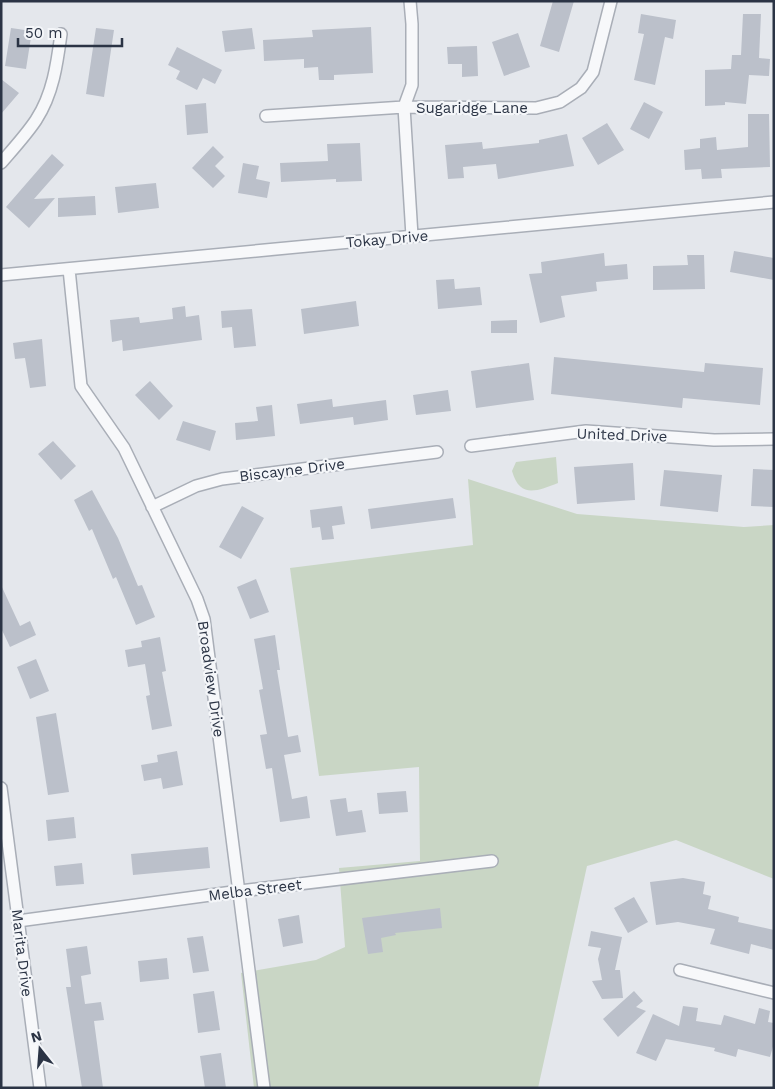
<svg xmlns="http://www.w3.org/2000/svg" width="775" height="1089" viewBox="0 0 775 1089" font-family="'Work Sans',sans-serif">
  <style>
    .green { fill: #c9d6c5 }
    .building { fill: #bbc0ca }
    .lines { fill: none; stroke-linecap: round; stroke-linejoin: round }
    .street-casing { stroke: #a9aeb7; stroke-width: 14 }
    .street { stroke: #f7f8fa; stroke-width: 11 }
    .labels { text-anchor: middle; stroke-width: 4.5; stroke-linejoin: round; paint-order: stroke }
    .street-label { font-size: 15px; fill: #2b3445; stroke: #f4f6f9 }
  </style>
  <rect width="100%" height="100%" fill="#e4e7ec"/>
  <path class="green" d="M556 457 558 483C537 491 520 499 512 471L516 462Z
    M468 479 577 514 744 527 774 525V879L676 840 587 866 538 1088H254L241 973 316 960 345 947 339 868 420 861 419 767 319 776 290 568 473 545Z"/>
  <path class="building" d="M553 1H574L559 52 540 46Z
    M641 14 676 20 673 39 665 37 655 85 634 80 644 34 638 33Z
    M743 14H761L759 58 770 59 769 76 749 75 746 104 725 102V105L705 106V70L731 69 732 55H741Z
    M371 27 373 73 334 75V80H319L318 67 304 68V59L264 61 263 40 313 37 312 30Z
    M11 28 32 31 26 69 5 66Z
    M96 28 114 30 104 97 86 94Z
    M252 28 255 49 225 52 222 31Z
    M518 33 530 67 504 76 492 42Z
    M477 46 478 76 462 77V64H448L447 47Z
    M177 47 222 70 215 84 203 78 197 90 176 79 180 71 168 65Z
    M1 79 19 93 1 114Z
    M644 102 663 112 649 139 630 129Z
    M206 103 208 133 187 135 185 105Z
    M748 114H769L770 167 721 169 722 178 702 179 701 169 685 170 684 150 700 148V139L716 137 717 150 748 147Z
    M607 123 624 150 598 165 582 138Z
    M567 134 574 166 498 179 496 164 463 167 464 178 448 179 445 145 482 142 483 149 539 143V140Z
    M360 143 362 181 336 182V179L281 182 280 163 328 161 327 144Z
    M213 146 224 157 215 166 225 176 213 188 192 168Z
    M52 154 64 165 34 199 55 198 29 228 6 207Z
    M243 163 259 166 256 179 270 182 267 198 238 193Z
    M156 183 159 208 118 213 115 187Z
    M95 196 96 215 58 217V198Z
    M734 251 774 258V280L730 272Z
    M604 253 605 266 627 264 628 279 596 282 597 291 561 296 565 317 540 323 529 274 542 273 541 262Z
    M687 255H704L705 289 653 290V266L688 265Z
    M454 279 455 289 480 287 482 305 438 309 436 280Z
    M356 301 359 326 304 334 301 309Z
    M185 306 186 317 199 315 202 340 123 351 122 340 112 342 110 320 139 317 140 323 173 319 172 308Z
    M252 309 256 346 234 348 232 327 222 328 221 311Z
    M517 320V333H491V321Z
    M42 339 46 386 30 388 25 358 15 359 13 343Z
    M554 357 704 372 705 363 763 368 760 405 683 398 682 408 551 394Z
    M529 363 534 400 476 408 471 371Z
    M150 381 173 406 159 420 135 395Z
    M448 390 451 411 416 415 413 395Z
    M332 399 333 407 386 400 388 420 354 425 353 417 300 424 297 404Z
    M272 405 275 436 236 440 235 423 258 421 256 407Z
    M183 421 216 431 210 451 176 440Z
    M53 441 76 466 61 480 38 454Z
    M633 463 635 500 577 504 574 467Z
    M753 469 774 470V507L751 506Z
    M664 470 722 475 718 512 660 506Z
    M92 490 118 538 138 586 142 585 155 617 136 625 116 577 113 579 92 529 89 531 74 500Z
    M453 498 456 518 371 529 368 509Z
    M242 506 264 518 241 559 219 547Z
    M342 506 345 524 332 526 334 539 322 540 320 527 312 528 310 510Z
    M256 579 269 612 250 619 237 587Z
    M1 585 20 626 30 621 36 635 10 647 1 628Z
    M275 635 280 670H277L288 737 298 735 301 752 284 755 292 799 307 796 310 818 280 822 272 768 266 769 260 735 267 734 259 690 263 689 254 639Z
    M160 637 166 671 162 672 172 726 152 730 146 696 150 695 145 664 128 667 125 650 142 647 141 641Z
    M36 659 49 691 30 699 17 667Z
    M56 713 69 792 48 795 36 717Z
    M177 751 183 785 163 789 161 778 144 781 141 765 158 762 157 755Z
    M406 791 408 812 379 814 377 793Z
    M346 798 348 812 362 810 366 832 336 836 330 800Z
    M74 817 76 838 48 841 46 820Z
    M208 847 210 868 133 875 131 854Z
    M82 863 84 884 56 886 54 866Z
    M683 878 705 882 703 894 711 896 708 909 739 917 738 922 774 930V950L751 944 749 954 710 944 715 929 678 922 656 925 650 882Z
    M634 897 648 922 628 933 614 908Z
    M440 908 442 928 395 933 396 935 381 938 383 952 368 954 362 918Z
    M299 915 303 943 283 947 278 919Z
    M591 931 622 937 615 970H620L623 998 602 999 592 981 602 980 598 959 601 948 588 946Z
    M203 936 209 971 193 973 187 938Z
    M87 946 91 974 81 976 85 1004 101 1002 104 1020 94 1021 103 1088H82L66 987H71L66 949Z
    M167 958 169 979 140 982 138 961Z
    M214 991 220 1030 198 1033 193 994Z
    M634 991 643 1001 636 1007 646 1011 618 1037 603 1019Z
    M683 1006 698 1008 696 1021 721 1025 724 1015 755 1024 759 1008 770 1011 768 1022 774 1023V1043L770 1057 738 1049 736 1057 714 1051 715 1048 666 1039 656 1061 636 1053 653 1014 679 1026Z
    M221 1053 226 1088H205L200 1056Z"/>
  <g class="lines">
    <defs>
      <path id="street" d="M410 1 412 24V85L404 107 412 236
        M266 116 404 107 536 108 560 102 581 88 593 72 611 1
        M1 163C13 149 26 135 36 120 53 94 57 64 61 34
        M69 269 81 386 124 448 197 599 204 619 264 1088
        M1 275 774 202
        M471 446 586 431 714 440 774 439
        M152 507 196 486 222 479 437 452
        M1 788 40 1088
        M18 921 240 891 492 861
        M680 970 774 993"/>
    </defs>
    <use href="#street" class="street-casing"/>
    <use href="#street" class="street"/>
  </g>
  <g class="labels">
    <g class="street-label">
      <text x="472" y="113">Sugaridge Lane</text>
      <text transform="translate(387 239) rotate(-5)" y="5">Tokay Drive</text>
      <text transform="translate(622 435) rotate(2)" y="5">United Drive</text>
      <text transform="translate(292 470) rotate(-7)" y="5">Biscayne Drive</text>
      <text transform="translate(211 679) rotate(82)" y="5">Broadview Drive</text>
      <text transform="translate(255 890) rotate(-7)" y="5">Melba Street</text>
      <text transform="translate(22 953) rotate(83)" y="5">Marita Drive</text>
    </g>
  </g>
  <rect width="775" height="1089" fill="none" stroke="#2b3445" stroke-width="5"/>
  <g transform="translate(40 1049) rotate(343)" stroke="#f4f6f9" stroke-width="4" paint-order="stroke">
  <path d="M0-4L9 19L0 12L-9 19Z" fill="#2b3445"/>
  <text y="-8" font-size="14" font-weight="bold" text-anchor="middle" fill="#2b3445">N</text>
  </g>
  <path d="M18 38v8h104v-8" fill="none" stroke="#2b3445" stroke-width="2.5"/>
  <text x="25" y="38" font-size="15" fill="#2b3445" stroke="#f4f6f9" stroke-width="4" paint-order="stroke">50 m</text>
</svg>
